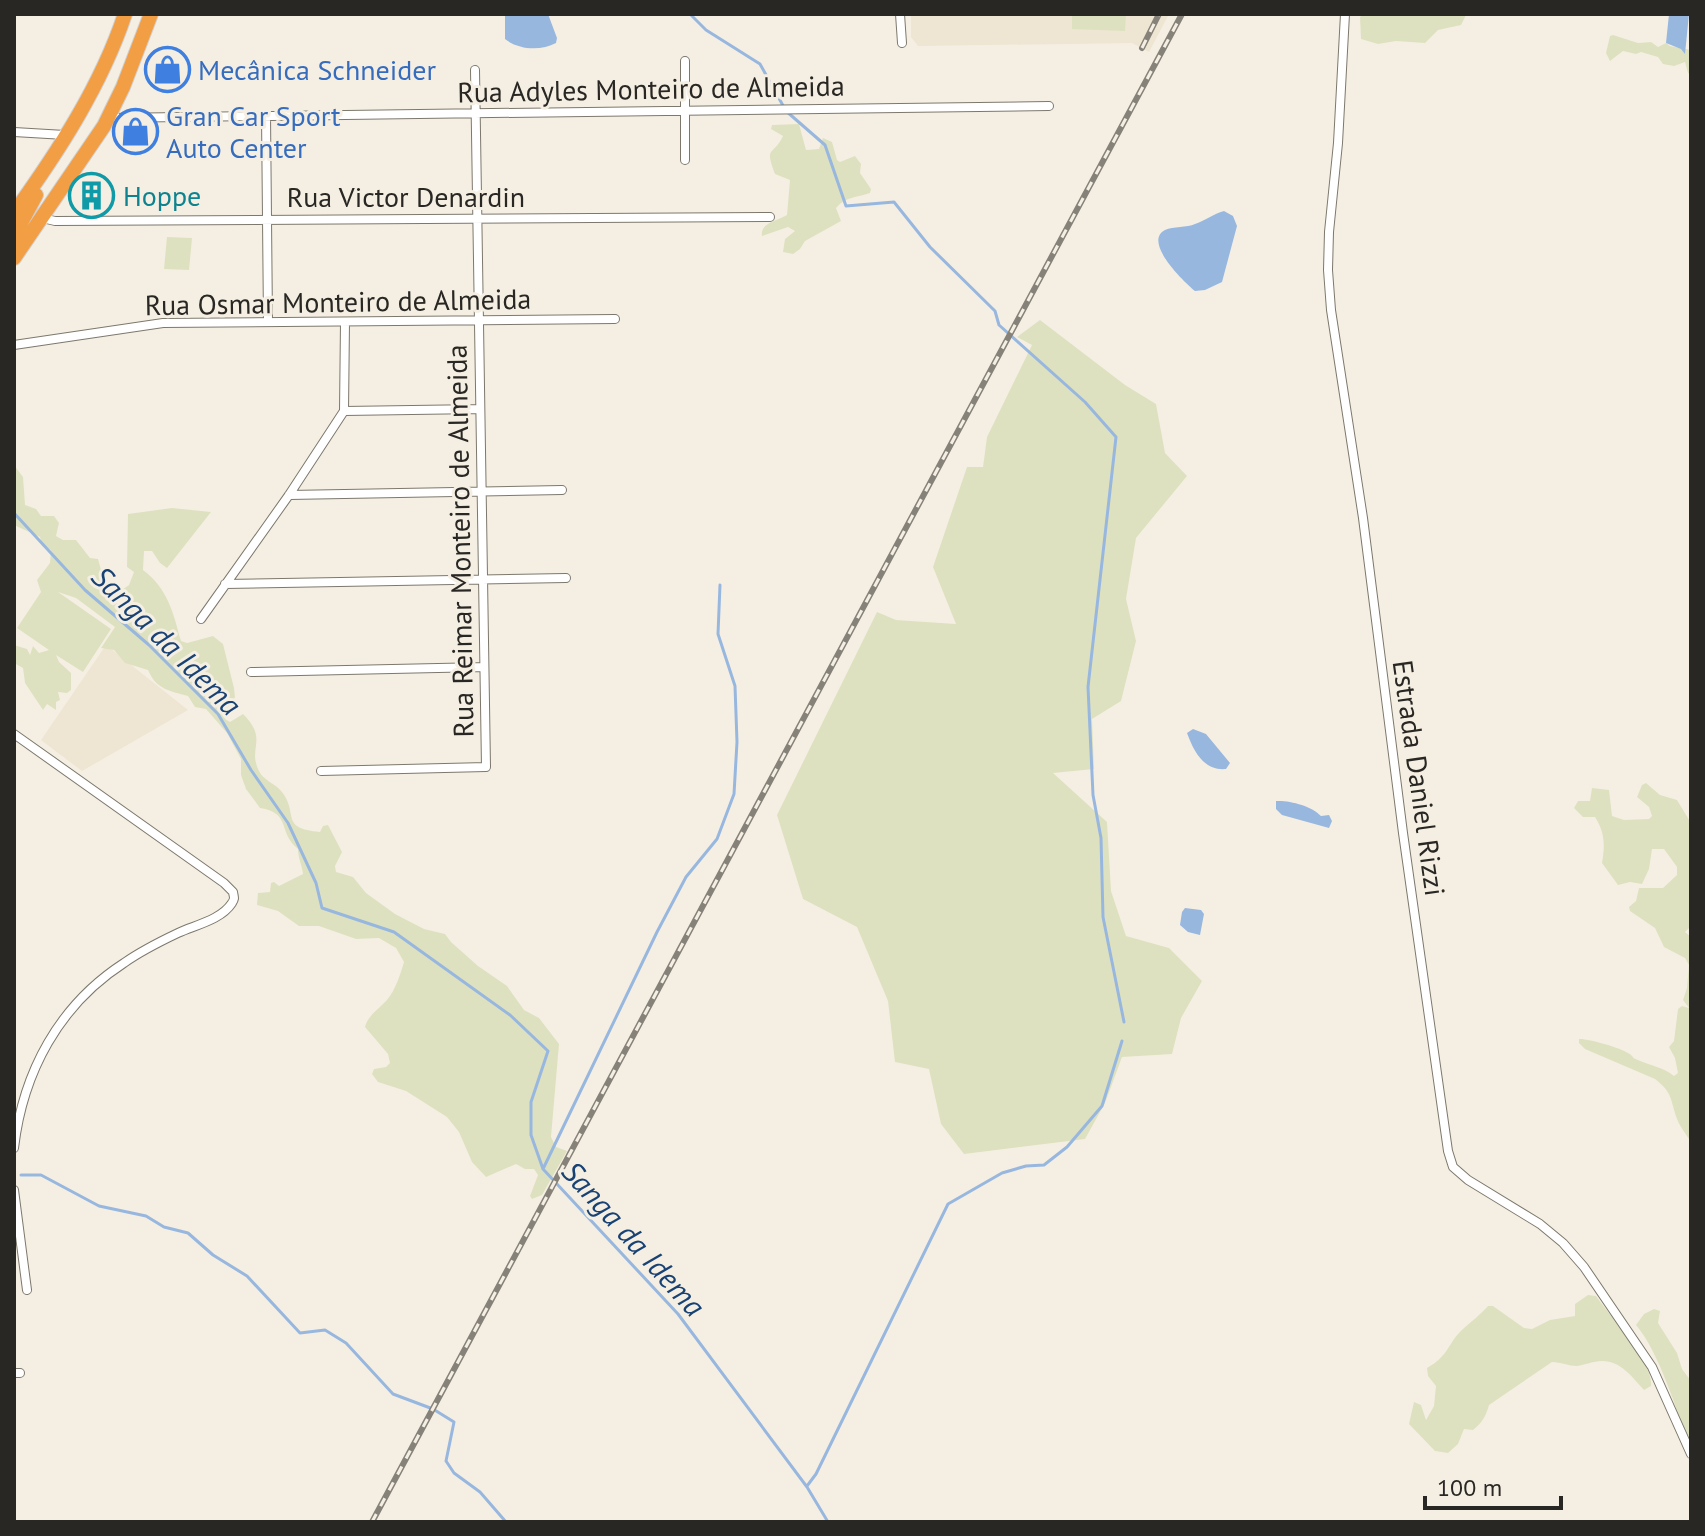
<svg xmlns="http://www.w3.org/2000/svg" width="1705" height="1536" viewBox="0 0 1705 1536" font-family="'PT Sans',sans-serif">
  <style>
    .built { fill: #eee5d2 }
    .green { fill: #dee1c0 }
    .water { fill: #98b7df }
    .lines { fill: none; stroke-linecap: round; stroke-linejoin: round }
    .stream { stroke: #98b7df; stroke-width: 3 }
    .minor-casing { stroke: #7d786d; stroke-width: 10 }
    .trunk-casing { stroke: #d0cfcf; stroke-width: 16 }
    .minor { stroke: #fff; stroke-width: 8 }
    .trunk { stroke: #f29e44; stroke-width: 14 }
    .rail-casing { stroke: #86827a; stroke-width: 6 }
    .rail { stroke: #f5efe3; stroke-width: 3; stroke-dasharray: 9; stroke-linecap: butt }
    .labels { text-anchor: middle; stroke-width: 6; stroke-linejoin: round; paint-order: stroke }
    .shop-label { font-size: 28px; fill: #366cbe; stroke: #f5efe3; text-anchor: start }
    .street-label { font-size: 28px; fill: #292723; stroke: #f5efe3 }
    .culture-label { font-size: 28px; fill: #0d838f; stroke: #f5efe3; text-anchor: start }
    .water-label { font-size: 30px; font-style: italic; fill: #184174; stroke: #f5efe3 }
  </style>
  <rect width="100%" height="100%" fill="#f5efe3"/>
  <path class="built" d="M911 14H1169L1149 52 1132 43 918 46 911 37Z
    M106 645 188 710 82 771 41 740Z"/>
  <path class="green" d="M1072 14H1126L1125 31 1072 29Z
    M1363 14H1466V15L1461 25 1438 30 1425 43 1396 41 1378 44 1361 39 1360 17Z
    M1613 35 1638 43 1651 42 1658 47 1666 43 1670 46 1691 50V75L1688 73 1685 62 1674 66 1663 64 1658 57 1641 52 1636 54 1623 51 1610 61 1606 53 1610 36Z
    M799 124 806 150 819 149 823 138 832 142 837 160 840 162 855 156 861 164 860 173 871 189 870 193C856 198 847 196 836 208L841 221 805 241 800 249 793 254 783 252 785 239 795 231 788 227 762 236C760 223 777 221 787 215L790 180 775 174C764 145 773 157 783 136L771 129 772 125Z
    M167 237 192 238 189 270 164 269Z
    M1040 320 1125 385 1156 404 1165 453 1187 476 1136 538 1126 599 1136 641 1121 701 1092 719 1094 769 1053 773 1107 822 1111 891 1126 936 1169 948 1202 981 1181 1018 1172 1054 1122 1057 1105 1103 1085 1139 964 1154 941 1124 929 1069 895 1062 888 1001 857 927 803 899 777 815 877 612 896 620 956 624 933 567 967 467H983L987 437 1032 345 1017 337Z
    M14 465 23 477 25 505 36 509 41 516H54L59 523 56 536 63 540H76L90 558 98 559 105 584 120 607 128 604V596L122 590 129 585 134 572 127 567 128 514 172 508 211 512 167 568 160 563 152 551H144L143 570C168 589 173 612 181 641L187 643 213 636 223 644 234 688 235 697 225 719 230 722 243 714C269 740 247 747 259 771 263 780 276 784 282 792 299 814 279 828 320 832L323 826 328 825 342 852 335 866 336 872 353 877 366 893 395 914 424 929 445 934 451 942 478 966 507 986 524 1010 539 1018 559 1044 551 1137 556 1147 567 1151 542 1195 532 1199 530 1196 538 1175 534 1169H525L516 1164 486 1177 472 1162 459 1132 447 1117 406 1091 378 1082 372 1074 374 1069 386 1067 390 1063 388 1054 365 1027C368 1015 379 1009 387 1000 396 989 400 975 404 962L396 948 379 938 356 939 319 926H299L278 911 257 905 258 893 270 892 271 883 274 882 279 886 303 874C302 865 298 858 298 849 277 832 292 813 260 808L246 789 241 775V759L227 733 206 709 195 707 188 696C169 691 156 689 148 670L125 663 114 650 101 648 115 627 76 598 58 592 111 629 83 672 56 655 59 662 71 673V690L67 693 58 692 60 700 56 702V710L47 704 43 710 25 683 23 668 14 663V645L27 649 30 655 33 646 39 653 49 650 17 628 41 592 37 580 50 563 51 550 42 546 40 537 14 525Z
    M1646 783 1660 795 1677 800 1691 823V926L1685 932 1691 937V1142C1686 1134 1680 1127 1677 1119 1670 1099 1673 1093 1655 1079L1585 1049 1579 1043V1039C1587 1038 1621 1048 1628 1053 1636 1058 1630 1057 1638 1060 1651 1066 1663 1067 1674 1076L1678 1073 1675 1058 1669 1047 1674 1041 1678 1009 1682 1006 1689 1008 1683 1000 1687 988 1689 965 1685 958 1664 947 1655 928 1630 911 1629 907 1636 901 1639 888H1663L1677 875V867L1664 849H1652L1649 869 1642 884 1630 882 1618 885 1602 863C1605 845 1605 833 1595 817H1583L1574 808 1578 801H1590L1592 788 1609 790 1612 816 1624 820 1649 819 1652 816 1649 807 1637 797 1642 785Z
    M1588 1295 1596 1296C1611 1318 1654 1362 1651 1386L1644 1390C1632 1377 1621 1361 1602 1361 1593 1361 1585 1365 1577 1366 1569 1366 1560 1362 1552 1362L1489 1405C1486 1416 1482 1423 1473 1430L1464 1429 1458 1444 1448 1453 1435 1451 1409 1424 1414 1402 1421 1405 1426 1420 1434 1406 1436 1386 1428 1376 1427 1368C1450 1355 1448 1342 1463 1329 1472 1321 1480 1315 1488 1306H1493L1524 1328 1532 1329 1550 1320 1575 1316V1304Z
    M1654 1309 1660 1311 1658 1323 1677 1353 1682 1369 1691 1381V1440C1681 1427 1678 1414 1673 1399 1664 1375 1652 1344 1636 1325L1644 1314Z"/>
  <path class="water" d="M505 14H548L557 38 556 43C541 51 519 50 505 39Z
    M1669 14H1689L1685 54 1681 49 1666 43Z
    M1224 211 1233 216 1237 226 1222 282 1205 290 1195 291C1185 283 1142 242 1165 230 1173 226 1187 228 1195 224 1206 220 1213 214 1224 211Z
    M1193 729 1206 734 1230 763 1226 769C1204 771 1194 752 1187 733Z
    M1276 801C1289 800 1312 806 1321 816L1329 815 1332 821 1329 828 1282 815 1276 809Z
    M1185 908 1201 910 1204 914 1200 935 1188 932 1180 925 1182 912Z"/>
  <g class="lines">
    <path class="stream" d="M690 14 706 30 760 64 786 111 825 145 846 206 894 202 930 247 995 311 999 325 1085 402 1116 437 1088 687 1093 795 1101 838 1103 917 1124 1022
      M14 513 85 590 149 645 218 714 251 770 288 823 316 883 322 908 394 932 510 1015 548 1051 531 1102V1135L543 1169 678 1314 807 1487 828 1522
      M543 1169 657 932 686 877 717 839 734 794 737 742 735 686 718 634 720 585
      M21 1175H41L99 1206 146 1216 164 1227 188 1233 213 1255 247 1276 300 1333 325 1330 346 1343 393 1394 433 1409 454 1422 446 1461 454 1473 480 1492 506 1522
      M807 1486 816 1474 948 1204 1002 1173 1026 1166 1044 1165 1067 1147 1102 1106 1122 1041"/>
    <defs>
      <path id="minor" d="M900 14 902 43
        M1345 14 1338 143 1329 232 1328 270 1331 310 1363 518 1403 833 1448 1151 1453 1167 1468 1180 1540 1224 1563 1243 1584 1267 1652 1367 1691 1454
        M685 61V160
        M266 115 268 322
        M108 118 1049 106
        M14 132 65 135
        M42 218 55 221 770 217
        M14 345 163 323 615 319
        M344 411 480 409
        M289 495 562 490
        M225 584 566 578
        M201 619 289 495 344 411 345 322
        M251 672 484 667
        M14 734 224 883 233 892C234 898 235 898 232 903 221 920 195 925 178 933 159 942 141 951 124 963 59 1005 23 1072 14 1148
        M321 771 486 767 475 70
        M14 1190 27 1290
        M14 1373H20"/>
      <path id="trunk" d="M14 213C58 152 101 86 125 14
        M14 236 36 195
        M14 258 104 126 123 87 151 14"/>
    </defs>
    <use href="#minor" class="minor-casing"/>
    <use href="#trunk" class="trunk-casing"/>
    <use href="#minor" class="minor"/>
    <use href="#trunk" class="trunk"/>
    <defs>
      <path id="rail" d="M1142 48 1159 14
        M372 1522 1182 14"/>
    </defs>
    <use href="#rail" class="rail-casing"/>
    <use href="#rail" class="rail"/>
  </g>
  <defs>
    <symbol id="shop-ring" viewBox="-11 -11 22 22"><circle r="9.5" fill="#f5efe3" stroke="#3f7fe0" stroke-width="1.5"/><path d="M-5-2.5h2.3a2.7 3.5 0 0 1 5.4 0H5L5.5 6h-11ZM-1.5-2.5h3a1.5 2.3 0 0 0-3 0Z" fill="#3f7fe0"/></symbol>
    <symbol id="building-ring" viewBox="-11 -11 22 22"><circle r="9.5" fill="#f5efe3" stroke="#0f9aa8" stroke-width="1.5"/><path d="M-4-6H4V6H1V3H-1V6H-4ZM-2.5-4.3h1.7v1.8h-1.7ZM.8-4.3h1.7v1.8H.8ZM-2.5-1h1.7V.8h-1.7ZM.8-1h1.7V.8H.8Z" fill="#0f9aa8"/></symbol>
  </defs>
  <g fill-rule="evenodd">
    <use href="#shop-ring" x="142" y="44" width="51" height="51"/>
    <use href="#shop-ring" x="110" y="106" width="51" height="51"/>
    <use href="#building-ring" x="66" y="170" width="51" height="51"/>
  </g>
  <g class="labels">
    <g class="shop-label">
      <text x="198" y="80">Mecânica Schneider</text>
      <text x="166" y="126">Gran Car Sport<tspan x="166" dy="32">Auto Center</tspan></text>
    </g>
    <g class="street-label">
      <text transform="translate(651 89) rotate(-1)" y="10">Rua Adyles Monteiro de Almeida</text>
      <text x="406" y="207">Rua Victor Denardin</text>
      <text transform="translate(338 302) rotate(-1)" y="10">Rua Osmar Monteiro de Almeida</text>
      <text transform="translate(460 541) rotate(-91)" y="10">Rua Reimar Monteiro de Almeida</text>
      <text transform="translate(1419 778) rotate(82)" y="10">Estrada Daniel Rizzi</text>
    </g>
    <g class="culture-label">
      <text x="123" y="206">Hoppe</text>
    </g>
    <g class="water-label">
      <text transform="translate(166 641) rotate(45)" y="10">Sanga da Idema</text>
      <text transform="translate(633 1239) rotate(48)" y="10">Sanga da Idema</text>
    </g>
  </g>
  <rect width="1705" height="1536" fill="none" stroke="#292723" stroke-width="32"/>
  <path d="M1425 1496v12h136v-12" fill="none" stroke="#292723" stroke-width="4"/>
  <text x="1437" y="1496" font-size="24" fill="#292723" stroke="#f5efe3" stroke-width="6" paint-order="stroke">100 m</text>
</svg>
